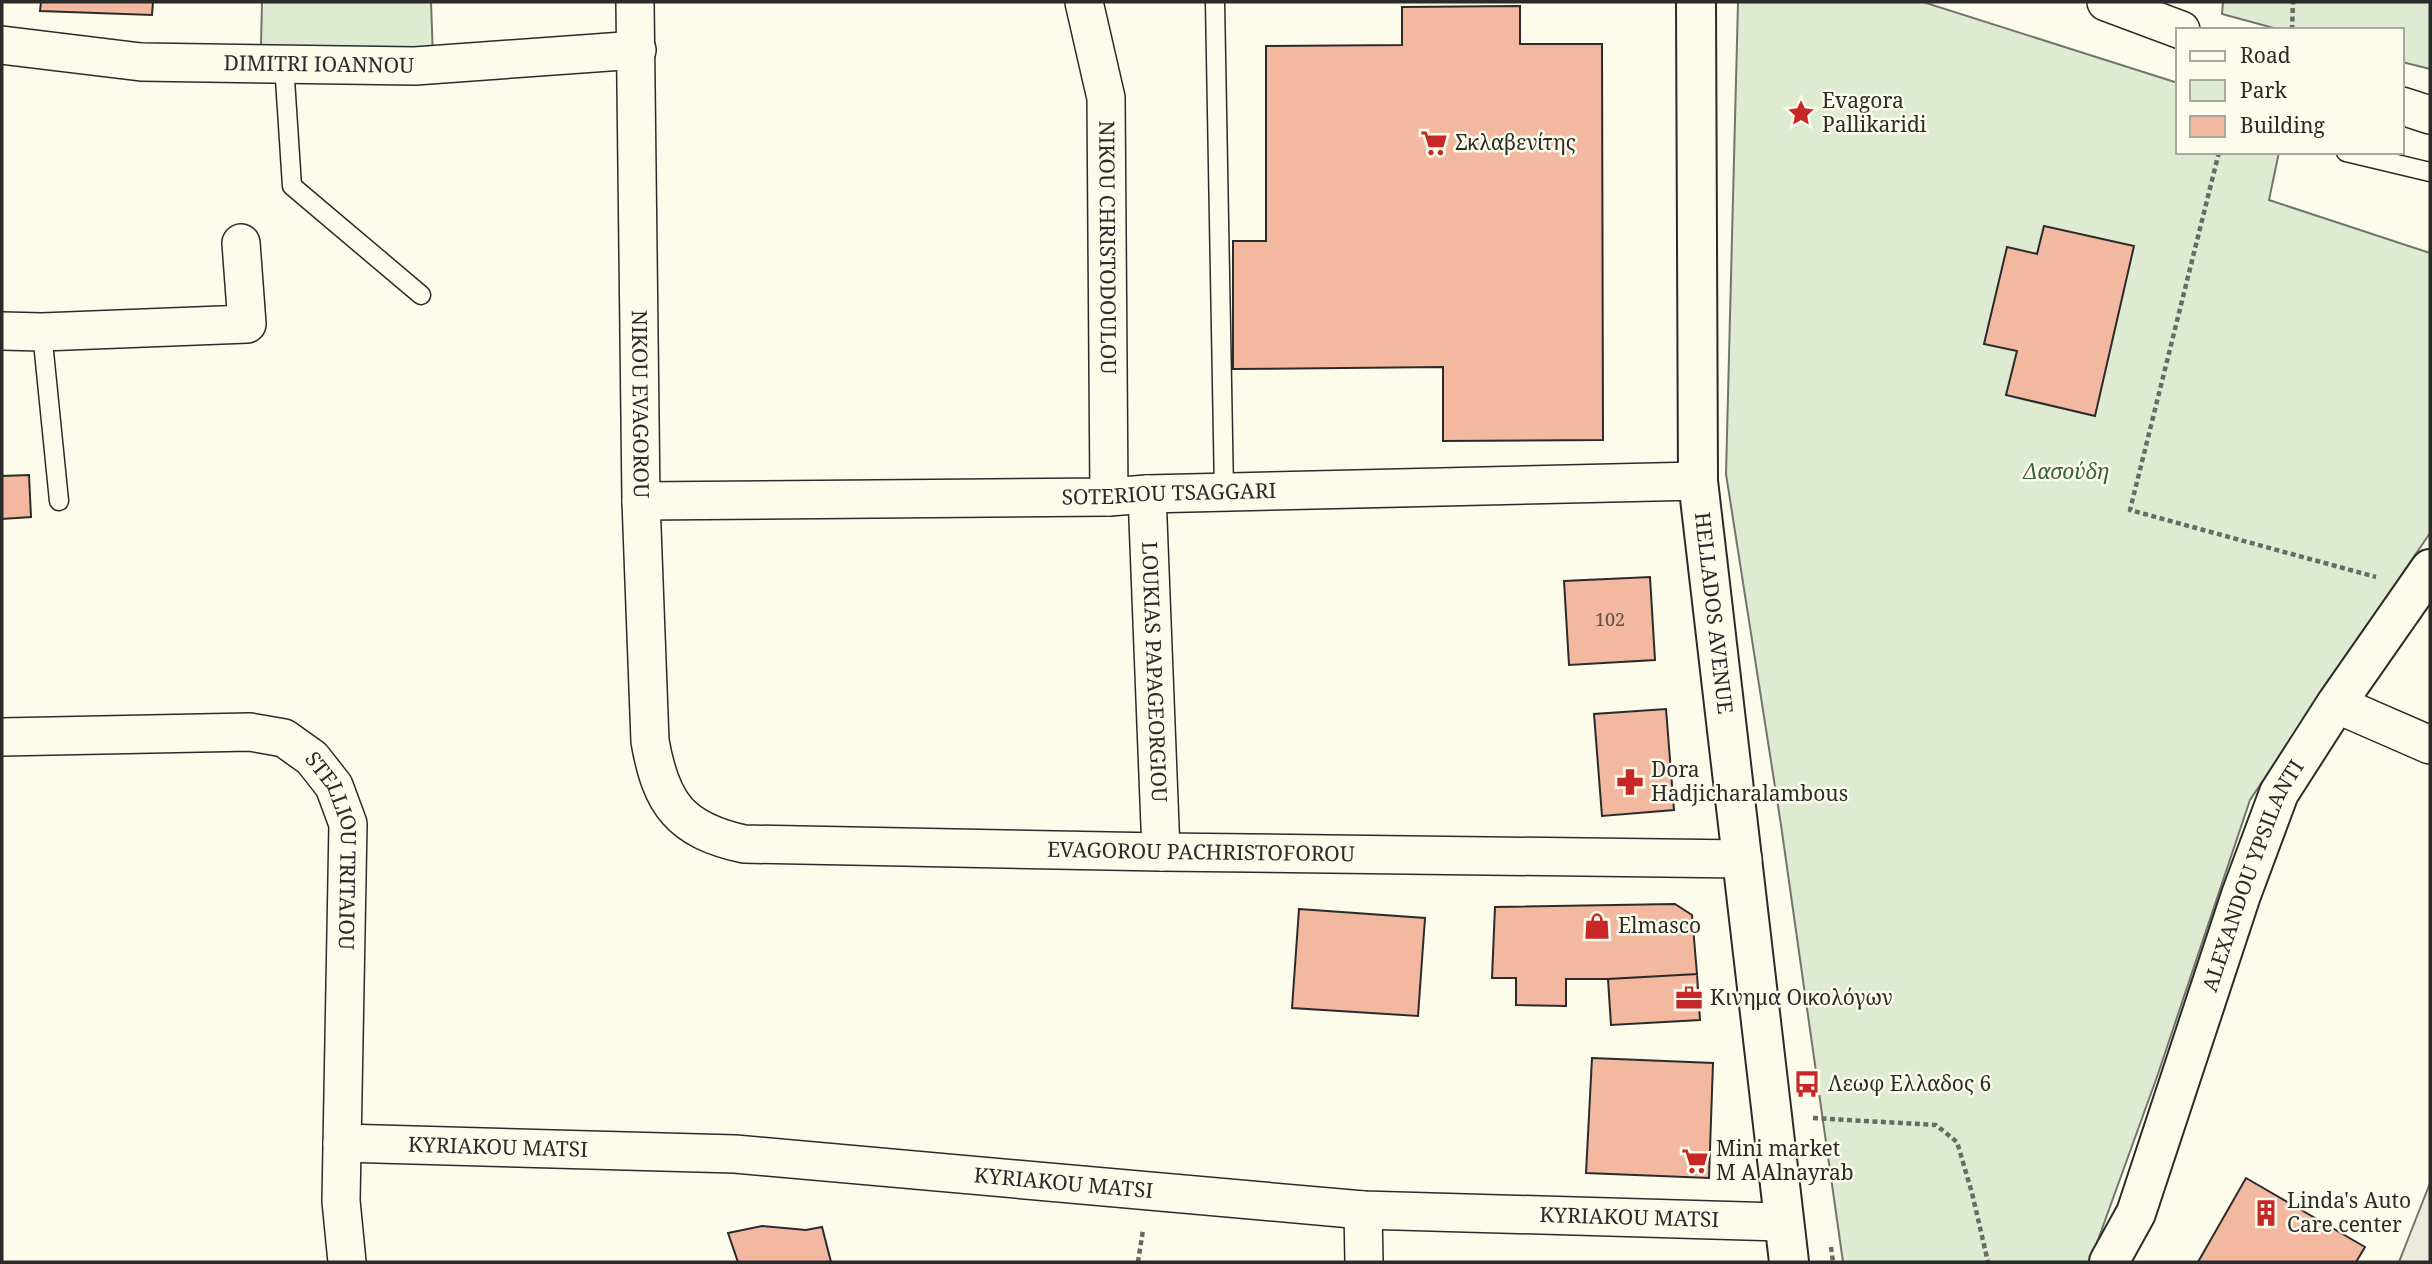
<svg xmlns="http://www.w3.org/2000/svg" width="2432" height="1264" viewBox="0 0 2432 1264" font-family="'Noto Serif',serif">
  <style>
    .green { fill: #deebd1; stroke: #74746e; stroke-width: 2 }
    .parking { fill: #eceadb; stroke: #74746e; stroke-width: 2 }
    .building { fill: #f2b8a0; stroke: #2b2b2b; stroke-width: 2 }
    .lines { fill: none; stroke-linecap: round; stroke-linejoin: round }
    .service-casing { stroke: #2b2b2b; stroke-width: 21 }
    .minor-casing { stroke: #2b2b2b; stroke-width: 40 }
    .secondary-casing { stroke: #2b2b2b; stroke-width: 42 }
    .primary-casing { stroke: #2b2b2b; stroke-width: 42 }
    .path { stroke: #6a6964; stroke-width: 4.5; stroke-dasharray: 5 3.5; stroke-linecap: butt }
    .service { stroke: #fdfbea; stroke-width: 18 }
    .minor { stroke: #fdfbea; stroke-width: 37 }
    .secondary { stroke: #fdfbea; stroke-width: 38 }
    .primary { stroke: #fdfbea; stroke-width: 38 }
    .labels { text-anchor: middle; stroke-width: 5; stroke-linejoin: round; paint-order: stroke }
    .number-label { font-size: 18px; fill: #5d4e48 }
    .street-label { font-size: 21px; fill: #2b2b2b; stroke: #fdfbea }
    .poi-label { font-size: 21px; fill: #2b2b2b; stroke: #fdfbea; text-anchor: start }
    .park-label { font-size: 21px; font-style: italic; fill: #34623c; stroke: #fdfbea }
  </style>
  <rect width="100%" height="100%" fill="#fdfbea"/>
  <path class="green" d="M262 2H431L433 57 261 45Z
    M1738 2H1923L2178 83V152H2279L2269 200 2430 253V533L2250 800 2158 1074 2090 1262H1843L1781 825 1726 474Z
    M2223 2H2430V69L2402 62V30H2281L2222 14Z"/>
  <path class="parking" d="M2430 1183V1262H2399Z"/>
  <path class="building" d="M41 2H153L152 15 40 11Z
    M1520 6V44H1602L1603 440 1443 441V367L1233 369V241H1266V46L1402 45V7Z
    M2044 226 2134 246 2095 416 2006 395 2017 351 1984 344 2007 247 2037 254Z
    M29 475 31 517 2 519V476Z
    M1650 577 1655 660 1569 665 1564 581Z
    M1666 709 1674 810 1602 816 1594 714Z
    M1675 904 1692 915 1697 974 1608 979H1566V1006L1516 1005V978H1492L1495 907Z
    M1299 909 1425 918 1418 1016 1292 1008Z
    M1697 974 1700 1020 1611 1025 1608 979Z
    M1592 1058 1713 1063 1709 1178 1586 1173Z
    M2246 1178 2365 1247 2356 1262H2198Z
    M762 1226 806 1230 822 1227 831 1262H738L728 1233Z"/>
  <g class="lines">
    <defs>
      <path id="service" d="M1215 2 1224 492
        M284 64 292 186 421 295
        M2346 152 2430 172
        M42 332 59 501"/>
      <g id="minor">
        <path id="s1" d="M635 2 641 501 650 741C661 804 680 830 744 844L1161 852 1743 859"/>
        <path id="s2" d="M1084 2 1106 98 1109 497"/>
        <path d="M2106 2 2181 30"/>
        <path id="s3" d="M2 45 141 62 415 66 637 50"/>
        <path d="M2402 106 2430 115"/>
        <path d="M2 331 42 332 247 324 241 243"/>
        <path id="s4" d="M1147 494 1161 852"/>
        <path id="s5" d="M641 501 1109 497 1147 494 1698 481"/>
        <path d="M2336 704 2430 745"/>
        <path id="s6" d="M2 737 250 732 284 738 312 758 334 786 348 824 341 1201 347 1262"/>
        <path id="s7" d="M342 1143 735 1154 1363 1210 1784 1222"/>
        <path d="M1363 1210 1364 1262"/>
      </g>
      <g id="secondary">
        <path id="s8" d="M2109 1262 2136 1213 2241 895 2279 793 2336 704 2430 569"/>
      </g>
      <g id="primary">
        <path id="s9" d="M1696 2 1698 481 1789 1262"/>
      </g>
    </defs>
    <use href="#service" class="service-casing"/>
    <use href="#minor" class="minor-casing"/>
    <use href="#secondary" class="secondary-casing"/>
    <use href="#primary" class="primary-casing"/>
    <path class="path" d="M2292 30 2293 2
      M2219 152 2130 510 2376 577
      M1813 1118 1936 1125 1957 1142 1972 1193 1988 1262
      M1831 1247 1833 1262
      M1138 1262 1143 1230"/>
    <use href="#service" class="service"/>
    <use href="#minor" class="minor"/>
    <use href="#secondary" class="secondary"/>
    <use href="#primary" class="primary"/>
  </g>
  <defs>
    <symbol id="sight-bare" viewBox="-9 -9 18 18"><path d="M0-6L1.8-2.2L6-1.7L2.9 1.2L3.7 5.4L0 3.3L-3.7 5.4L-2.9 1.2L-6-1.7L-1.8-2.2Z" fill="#c62828" stroke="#fdfbea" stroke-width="2.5" paint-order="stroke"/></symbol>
    <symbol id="supermarket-bare" viewBox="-9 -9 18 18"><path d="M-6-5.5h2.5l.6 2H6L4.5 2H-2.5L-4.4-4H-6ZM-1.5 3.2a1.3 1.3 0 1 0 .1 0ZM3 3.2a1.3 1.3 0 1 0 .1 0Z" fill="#c62828" stroke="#fdfbea" stroke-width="2.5" paint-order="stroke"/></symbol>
    <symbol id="pharmacy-bare" viewBox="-9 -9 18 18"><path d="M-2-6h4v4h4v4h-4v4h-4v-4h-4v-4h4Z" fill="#c62828" stroke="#fdfbea" stroke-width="2.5" paint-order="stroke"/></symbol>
    <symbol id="shop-bare" viewBox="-9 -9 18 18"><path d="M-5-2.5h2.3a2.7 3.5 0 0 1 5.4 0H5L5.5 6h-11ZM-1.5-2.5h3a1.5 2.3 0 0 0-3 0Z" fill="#c62828" stroke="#fdfbea" stroke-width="2.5" paint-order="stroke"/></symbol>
    <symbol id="office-bare" viewBox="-9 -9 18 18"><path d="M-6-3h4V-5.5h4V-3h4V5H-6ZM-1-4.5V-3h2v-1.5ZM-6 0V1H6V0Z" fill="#c62828" stroke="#fdfbea" stroke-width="2.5" paint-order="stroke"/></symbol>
    <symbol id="bus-bare" viewBox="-9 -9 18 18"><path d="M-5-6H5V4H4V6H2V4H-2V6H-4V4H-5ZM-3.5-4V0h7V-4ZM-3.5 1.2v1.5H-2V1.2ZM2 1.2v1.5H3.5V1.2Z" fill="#c62828" stroke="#fdfbea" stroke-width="2.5" paint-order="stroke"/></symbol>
    <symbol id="building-bare" viewBox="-9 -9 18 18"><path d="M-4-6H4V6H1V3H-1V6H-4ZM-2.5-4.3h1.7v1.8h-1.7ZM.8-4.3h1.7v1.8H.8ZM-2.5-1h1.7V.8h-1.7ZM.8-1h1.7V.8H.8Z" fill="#c62828" stroke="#fdfbea" stroke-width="2.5" paint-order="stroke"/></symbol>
  </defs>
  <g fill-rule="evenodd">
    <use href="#sight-bare" x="1782" y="94" width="38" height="38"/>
    <use href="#supermarket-bare" x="1415" y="124" width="38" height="38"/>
    <use href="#pharmacy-bare" x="1611" y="763" width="38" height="38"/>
    <use href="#shop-bare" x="1578" y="907" width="38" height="38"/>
    <use href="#office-bare" x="1670" y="979" width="38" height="38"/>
    <use href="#bus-bare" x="1788" y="1065" width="38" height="38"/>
    <use href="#supermarket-bare" x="1676" y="1142" width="38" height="38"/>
    <use href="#building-bare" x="2247" y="1194" width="38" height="38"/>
  </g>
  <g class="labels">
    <g class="number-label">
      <text x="1610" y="626">102</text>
    </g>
    <g class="street-label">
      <text dy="7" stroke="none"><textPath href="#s3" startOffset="318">DIMITRI IOANNOU</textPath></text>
      <text dy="7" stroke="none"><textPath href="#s2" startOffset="248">NIKOU CHRISTODOULOU</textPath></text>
      <text dy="7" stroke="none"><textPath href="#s1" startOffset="402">NIKOU EVAGOROU</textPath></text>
      <text dy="7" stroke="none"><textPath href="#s5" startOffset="528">SOTERIOU TSAGGARI</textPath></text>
      <text dy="7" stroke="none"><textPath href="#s9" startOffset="612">HELLADOS AVENUE</textPath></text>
      <text dy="7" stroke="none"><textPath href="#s4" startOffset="178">LOUKIAS PAPAGEORGIOU</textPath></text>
      <text dy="7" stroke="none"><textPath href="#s1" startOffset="1348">EVAGOROU PACHRISTOFOROU</textPath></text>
      <text dy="7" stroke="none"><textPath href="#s6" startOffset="416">STELLIOU TRITAIOU</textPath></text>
      <text dy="7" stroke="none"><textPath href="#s8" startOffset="413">ALEXANDOU YPSILANTI</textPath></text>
      <text dy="7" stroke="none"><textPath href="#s7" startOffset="156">KYRIAKOU MATSI</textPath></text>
      <text dy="7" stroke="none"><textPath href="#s7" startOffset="723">KYRIAKOU MATSI</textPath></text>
      <text dy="7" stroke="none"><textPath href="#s7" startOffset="1290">KYRIAKOU MATSI</textPath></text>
    </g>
    <g class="poi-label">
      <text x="1822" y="108">Evagora<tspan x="1822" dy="24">Pallikaridi</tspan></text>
      <text x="1455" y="150">Σκλαβενίτης</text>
      <text x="1651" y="777">Dora<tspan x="1651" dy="24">Hadjicharalambous</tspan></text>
      <text x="1618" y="933">Elmasco</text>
      <text x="1710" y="1005">Κινημα Οικολόγων</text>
      <text x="1828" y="1091">Λεωφ Ελλαδος 6</text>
      <text x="1716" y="1156">Mini market<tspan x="1716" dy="24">M A Alnayrab</tspan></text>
      <text x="2287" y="1208">Linda's Auto<tspan x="2287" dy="24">Care center</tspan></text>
    </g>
    <g class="park-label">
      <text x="2066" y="479">Δασούδη</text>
    </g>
  </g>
  <rect width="2432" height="1264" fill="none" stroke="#2b2b2b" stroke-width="7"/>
  <rect x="2176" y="28" width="228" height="126" fill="#fdfbea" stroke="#a9a89e" stroke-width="2"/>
  <rect x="2190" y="51" width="35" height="10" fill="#fdfbea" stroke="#a9a89e" stroke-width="2"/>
  <text x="2240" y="63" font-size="21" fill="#2b2b2b">Road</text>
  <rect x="2190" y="80" width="35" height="21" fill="#deebd1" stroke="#a9a89e" stroke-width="2"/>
  <text x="2240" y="98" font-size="21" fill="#2b2b2b">Park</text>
  <rect x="2190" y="116" width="35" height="21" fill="#f2b8a0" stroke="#a9a89e" stroke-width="2"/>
  <text x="2240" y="133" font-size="21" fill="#2b2b2b">Building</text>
</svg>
